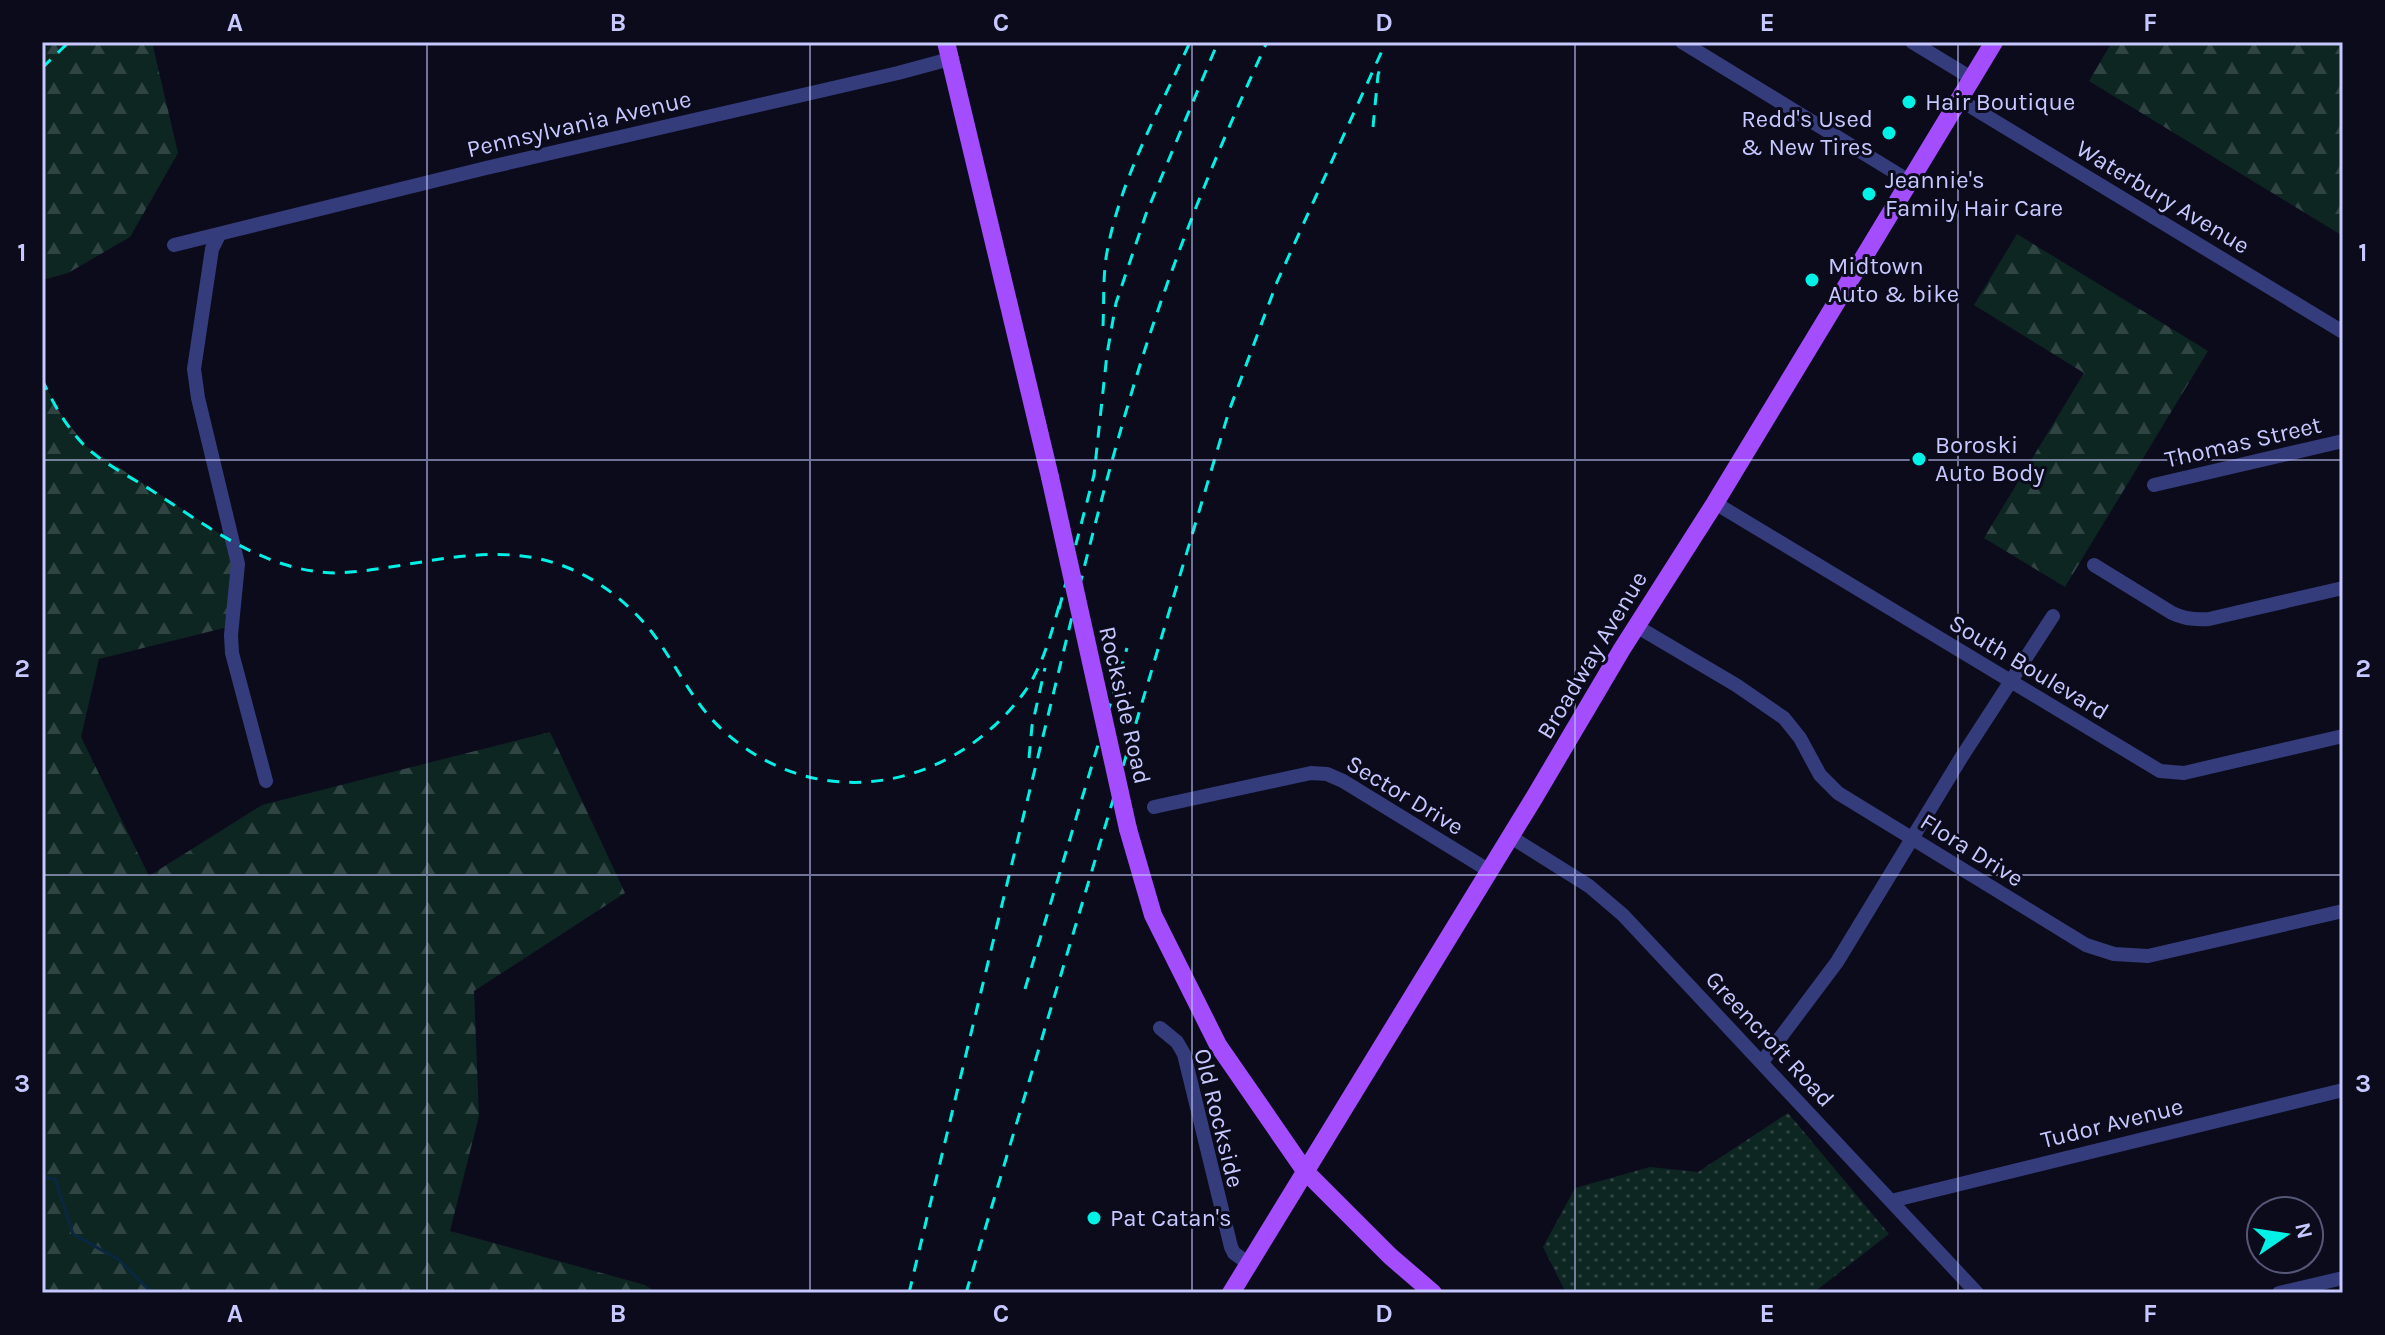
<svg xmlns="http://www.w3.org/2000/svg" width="2385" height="1335" viewBox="0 0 2385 1335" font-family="Karla,sans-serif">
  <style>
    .forest { fill: url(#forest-firs) }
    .park { fill: url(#park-dots) }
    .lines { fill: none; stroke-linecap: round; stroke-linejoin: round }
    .stream { stroke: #0a2741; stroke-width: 3 }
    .minor { stroke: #353c7c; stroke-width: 14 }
    .major { stroke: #a34dff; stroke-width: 18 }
    .rail { stroke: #00f1e6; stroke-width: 3; stroke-dasharray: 12 10; stroke-linecap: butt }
    .major-bridge { stroke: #a34dff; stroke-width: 18 }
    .grid { fill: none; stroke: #c6c8ff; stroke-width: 2; stroke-opacity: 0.55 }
    .poi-dot { fill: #00f1e6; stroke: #0b0b1c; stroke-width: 3 }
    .labels { text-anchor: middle; stroke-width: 6; stroke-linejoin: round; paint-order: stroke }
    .poi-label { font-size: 24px; fill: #c6c8ff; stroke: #0b0b1c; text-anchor: start }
    .street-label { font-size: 24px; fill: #c6c8ff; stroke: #0b0b1c }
    .neatline { fill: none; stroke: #c6c8ff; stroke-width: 3 }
    .grid-label { font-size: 26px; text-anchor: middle; font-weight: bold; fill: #c6c8ff }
  </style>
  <defs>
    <pattern id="forest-firs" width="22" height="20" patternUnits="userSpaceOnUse" patternTransform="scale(2)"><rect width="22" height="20" fill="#0e2622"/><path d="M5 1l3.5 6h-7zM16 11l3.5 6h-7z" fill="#304443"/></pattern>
    <pattern id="park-dots" width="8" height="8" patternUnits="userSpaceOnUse" patternTransform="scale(2)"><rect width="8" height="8" fill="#0e2622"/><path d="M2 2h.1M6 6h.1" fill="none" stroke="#304443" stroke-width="1.8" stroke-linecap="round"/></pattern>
  </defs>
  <rect width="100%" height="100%" fill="#0b0b1c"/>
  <path class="forest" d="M67 42H152L178 153 130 237 68 273 42 280V48Z
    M2112 42H2343V236L2089 81Z
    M2017 234 2208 351 2065 587 1984 538 2084 373 1974 305Z
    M42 379 60 413 86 446 231 541 232 626 99 659 81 737 149 876 262 805 550 732 625 893 474 991 479 1116 450 1231 645 1285 657 1293H42Z"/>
  <path class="park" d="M1788 1113 1889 1234 1813 1293H1566L1543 1247 1575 1188 1650 1167 1698 1172Z"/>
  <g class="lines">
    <path class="stream" d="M42 1177 55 1179 73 1234 119 1260 152 1293"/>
    <path class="minor" d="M1682 42 1909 181
      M1912 42 1973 79
      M1960 100 2343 332
      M219 235 212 249 194 369 198 398 238 564 231 635 232 653 266 781
      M174 245 486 168 898 73 950 59
      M2154 485 2343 441
      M1715 503 2160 771 2184 773 2343 736
      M2094 565 2172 613C2184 619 2195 620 2209 619L2343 588
      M1636 626 1736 685 1784 718 1800 738 1820 775 1838 793 2086 945 2114 954 2148 956 2343 911
      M1154 807 1311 773 1327 774 1343 781 1488 870
      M1511 837 1589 886 1623 915 1977 1293
      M1160 1028 1177 1042 1184 1054 1231 1247 1234 1253 1249 1264
      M1762 1062 1837 962 1961 758 2053 616
      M1891 1201 2343 1090
      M2279 1293 2343 1278"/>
    <path class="major" d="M946 42 1050 477
      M1128 829 1153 915 1218 1045 1305 1171 1390 1256 1433 1293
      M1231 1293 1534 798 1622 649 1715 503 1994 42"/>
    <path class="rail" d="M42 68 69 42
      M1373 127 1378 75 1381 65
      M1103 326C1104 303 1103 280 1106 258 1118 183 1159 111 1190 42
      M42 379C52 402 67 428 85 446 104 464 129 476 151 490 209 527 267 573 338 573 416 569 495 536 571 569 602 582 630 605 651 631 677 665 693 705 726 733 819 815 951 790 1023 694 1043 667 1052 631 1061 599
      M1059 609 1094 475 1107 354 1116 303 1146 214 1218 42
      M1029 758 1032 726 1045 668
      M1025 989 1127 648
      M909 1293C950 1121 991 949 1033 777 1066 644 1096 509 1136 378 1171 263 1217 151 1267 42
      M966 1293 1229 411 1277 282 1386 42"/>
    <path class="major-bridge" d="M1050 477 1128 829"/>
  </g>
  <path class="grid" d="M427 42V1293M810 42V1293M1192 42V1293M1575 42V1293M1958 42V1293M42 460H2343M42 875H2343"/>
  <g class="poi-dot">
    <circle cx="1909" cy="102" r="8"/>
    <circle cx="1889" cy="133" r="8"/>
    <circle cx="1869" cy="194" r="8"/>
    <circle cx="1812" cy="280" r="8"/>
    <circle cx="1919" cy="459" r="8"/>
    <circle cx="1094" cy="1218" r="8"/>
  </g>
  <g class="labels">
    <g class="poi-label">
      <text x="1925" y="110">Hair Boutique</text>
      <text x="1873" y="127" text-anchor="end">Redd's Used<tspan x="1873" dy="28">&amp; New Tires</tspan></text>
      <text x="1885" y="188">Jeannie's<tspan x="1885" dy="28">Family Hair Care</tspan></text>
      <text x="1828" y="274">Midtown<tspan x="1828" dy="28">Auto &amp; bike</tspan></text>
      <text x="1935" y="453">Boroski<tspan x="1935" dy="28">Auto Body</tspan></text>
      <text x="1110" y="1226">Pat Catan's</text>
    </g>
    <g class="street-label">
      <text transform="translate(579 124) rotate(-13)" y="8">Pennsylvania Avenue</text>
      <text transform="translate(2163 197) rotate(31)" y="8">Waterbury Avenue</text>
      <text transform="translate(2243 442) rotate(-13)" y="8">Thomas Street</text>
      <text transform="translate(1592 655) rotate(-59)" y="8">Broadway Avenue</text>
      <text transform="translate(2029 667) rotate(31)" y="8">South Boulevard</text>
      <text transform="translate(1125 705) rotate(77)" y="8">Rockside Road</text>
      <text transform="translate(1405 795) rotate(31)" y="8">Sector Drive</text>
      <text transform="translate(1972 850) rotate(32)" y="8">Flora Drive</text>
      <text transform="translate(1770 1039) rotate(47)" y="8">Greencroft Road</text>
      <text transform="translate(1219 1118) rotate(76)" y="8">Old Rockside</text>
      <text transform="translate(2112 1123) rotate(-14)" y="8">Tudor Avenue</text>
    </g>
  </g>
  <rect width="2385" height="1335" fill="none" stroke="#0b0b1c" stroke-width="88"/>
  <g transform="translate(2285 1235) rotate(77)"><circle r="38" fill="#0b0b1c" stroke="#565777" stroke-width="2"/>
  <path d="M0-6L14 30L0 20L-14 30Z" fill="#00f1e6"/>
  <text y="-12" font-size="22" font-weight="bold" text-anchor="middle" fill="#c6c8ff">N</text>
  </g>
  <rect x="44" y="44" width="2297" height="1247" class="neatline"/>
  <g class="grid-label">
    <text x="235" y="31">A</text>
    <text x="618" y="31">B</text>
    <text x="1001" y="31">C</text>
    <text x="1384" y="31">D</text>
    <text x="1767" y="31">E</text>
    <text x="2150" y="31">F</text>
    <text x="22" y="261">1</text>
    <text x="2363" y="261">1</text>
    <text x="22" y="677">2</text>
    <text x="2363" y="677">2</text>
    <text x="22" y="1092">3</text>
    <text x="2363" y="1092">3</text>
    <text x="235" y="1322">A</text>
    <text x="618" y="1322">B</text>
    <text x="1001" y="1322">C</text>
    <text x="1384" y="1322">D</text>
    <text x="1767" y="1322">E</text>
    <text x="2150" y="1322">F</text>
  </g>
</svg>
